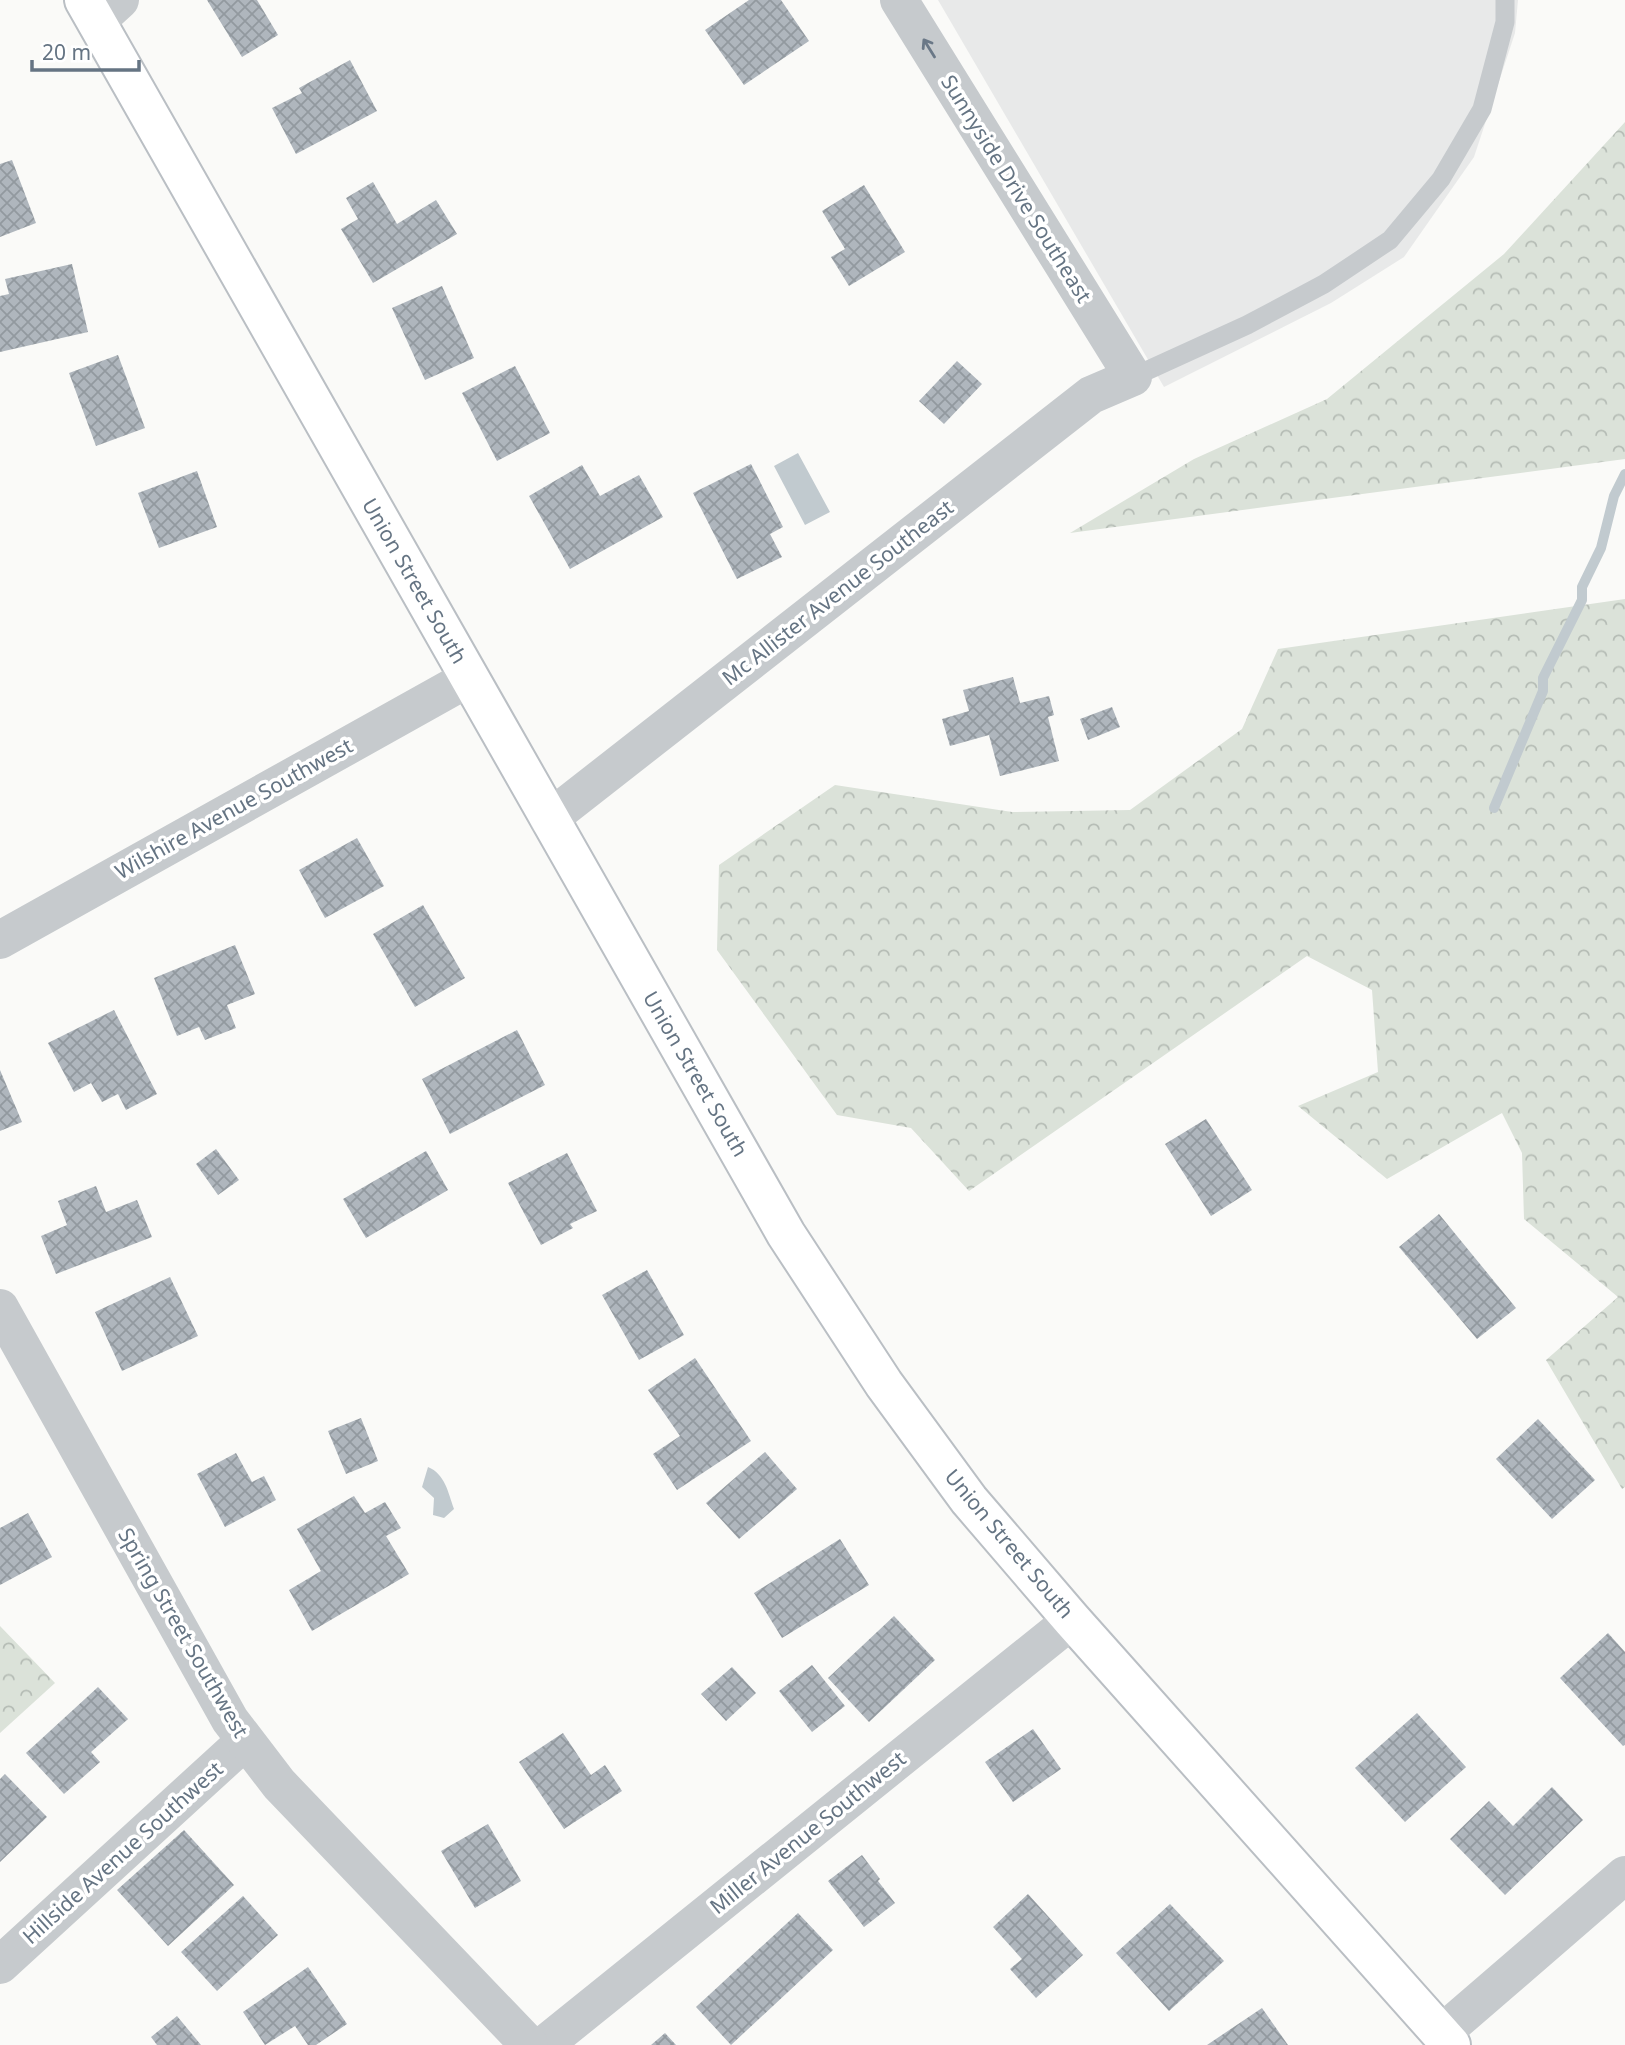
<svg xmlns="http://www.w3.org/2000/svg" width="1625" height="2045" viewBox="0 0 1625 2045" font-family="'Noto Sans',sans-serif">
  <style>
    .built { fill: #e8e9e9 }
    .forest { fill: url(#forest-crowns) }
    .water { fill: #c1cacf }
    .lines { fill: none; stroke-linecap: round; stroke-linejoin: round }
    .stream { stroke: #c1cacf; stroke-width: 10 }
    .building { fill: url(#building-cross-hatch) }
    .secondary-casing { stroke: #babfc4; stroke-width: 42 }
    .service { stroke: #c6cacd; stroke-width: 19 }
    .minor { stroke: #c6cacd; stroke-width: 38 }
    .tertiary { stroke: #c6cacd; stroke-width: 38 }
    .secondary { stroke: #fff; stroke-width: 38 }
    .oneway { stroke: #6a7887 }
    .labels { text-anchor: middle; stroke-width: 7; stroke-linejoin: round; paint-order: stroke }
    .street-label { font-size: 21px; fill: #657483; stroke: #fff }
  </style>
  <defs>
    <pattern id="forest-crowns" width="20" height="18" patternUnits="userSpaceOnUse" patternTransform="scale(1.75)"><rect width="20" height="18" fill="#dbe2d9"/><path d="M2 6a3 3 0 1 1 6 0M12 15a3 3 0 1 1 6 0" fill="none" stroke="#b5bcb5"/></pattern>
    <pattern id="building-cross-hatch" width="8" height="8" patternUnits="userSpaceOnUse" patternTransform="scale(1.75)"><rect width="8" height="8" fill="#afb6bd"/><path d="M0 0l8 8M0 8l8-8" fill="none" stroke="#92999f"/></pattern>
  </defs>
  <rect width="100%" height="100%" fill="#fafaf8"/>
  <path class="built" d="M938 0H1518L1515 33 1474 157 1404 257 1331 303 1164 387Z"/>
  <path class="forest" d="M1625 122V459L1070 533 1194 459 1327 399 1504 254Z
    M1625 599V1487L1622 1489 1546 1360 1618 1297 1524 1219 1522 1153 1502 1113 1387 1179 1298 1106 1378 1072 1372 990 1307 956 969 1191 911 1128 837 1115 717 950 719 865 835 785 1012 812 1130 810 1242 729 1278 649Z
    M0 1626 55 1683 0 1733Z"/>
  <path class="water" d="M798 453 830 512 805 525 774 466Z
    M428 1467C445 1474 448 1492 454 1509L444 1518 433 1515 434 1498 422 1487Z"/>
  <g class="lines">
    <path class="stream" d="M1494 808 1543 691V678L1582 600V587L1601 548 1614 496 1625 474"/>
  </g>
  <path class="building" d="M207 0H257L278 35 242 57Z
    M749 0H781L809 41 744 85 705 30Z
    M350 60 377 111 296 154 272 108 302 93 299 88Z
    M12 160 36 223 0 237V164Z
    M373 182 397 224 436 200 457 234 373 283 341 229 358 219 346 198Z
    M864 185 905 252 849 286 831 257 845 249 822 211Z
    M72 264 88 332 0 352V296L9 294 5 279Z
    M442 286 474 358 425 380 392 308Z
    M118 355 145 428 96 446 69 373Z
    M957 361 982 384 944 424 919 401Z
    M515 366 550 433 497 461 462 393Z
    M751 464 783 527 770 534 782 557 737 579 693 493Z
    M582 465 600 496 639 475 663 517 570 569 529 496Z
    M197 471 217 527 159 548 138 493Z
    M1013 677 1020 703 1049 696 1054 715 1048 717 1059 761 1000 776 989 735 950 746 942 719 969 711 963 690Z
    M1112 707 1120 727 1088 740 1080 719Z
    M357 838 384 886 325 918 299 870Z
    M423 905 465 978 415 1007 373 934Z
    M235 945 255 994 227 1005 236 1028 205 1040 199 1027 177 1036 154 978Z
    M114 1010 157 1094 126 1110 118 1094 102 1102 91 1083 74 1092 48 1043Z
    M517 1030 545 1085 450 1134 422 1079Z
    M0 1070 22 1122 0 1131Z
    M1206 1119 1252 1190 1211 1216 1165 1144Z
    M216 1149 239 1180 218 1195 196 1164Z
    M426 1151 448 1190 366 1238 343 1199Z
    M567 1153 597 1211 570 1224 573 1228 541 1245 508 1183Z
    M96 1186 106 1212 137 1200 152 1237 56 1274 41 1236 67 1225 58 1201Z
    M1439 1214 1516 1308 1477 1339 1399 1247Z
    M647 1270 684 1335 639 1360 602 1295Z
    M170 1277 198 1336 122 1371 95 1312Z
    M695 1358 751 1441 677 1490 653 1454 680 1436 648 1390Z
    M361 1418 378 1461 346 1474 328 1431Z
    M1538 1419 1595 1480 1552 1519 1496 1459Z
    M765 1452 797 1489 739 1539 706 1503Z
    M236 1453 252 1482 264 1476 276 1500 225 1527 197 1474Z
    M354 1496 365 1513 385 1502 401 1528 386 1536 409 1574 312 1631 289 1590 321 1571 297 1529Z
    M28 1513 52 1557 0 1585V1528Z
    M840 1539 869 1585 782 1638 754 1593Z
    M894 1616 935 1660 869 1722 828 1678Z
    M1608 1633 1625 1652V1745L1623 1746 1560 1678Z
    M812 1665 845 1706 812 1732 779 1691Z
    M732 1667 756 1693 726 1721 701 1694Z
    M98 1687 128 1719 91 1752 100 1762 64 1794 26 1753Z
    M1417 1713 1466 1767 1405 1822 1355 1768Z
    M1033 1729 1061 1769 1013 1802 985 1762Z
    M563 1733 591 1775 605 1765 622 1791 564 1829 519 1762Z
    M5 1774 47 1817 0 1862V1779Z
    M1552 1787 1583 1820 1505 1895 1450 1839 1489 1801 1513 1826Z
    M488 1824 521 1881 475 1908 441 1851Z
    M184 1830 234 1885 168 1946 117 1890Z
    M862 1855 880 1879 878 1881 895 1903 864 1927 828 1881Z
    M1028 1894 1083 1955 1036 1998 1010 1969 1022 1959 993 1927Z
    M243 1896 278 1935 217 1991 181 1952Z
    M1170 1904 1224 1961 1169 2011 1116 1953Z
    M798 1913 833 1950 731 2045 696 2007Z
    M308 1967 347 2024 316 2045H308L295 2026 265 2045 243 2012Z
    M1262 2008 1288 2045H1207Z
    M177 2016 201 2045H157L151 2037Z
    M665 2033 676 2045H651Z"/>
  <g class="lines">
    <defs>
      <path id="secondary" d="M84 0 786 1234 884 1384 969 1500 1072 1620 1451 2045"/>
    </defs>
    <use href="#secondary" class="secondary-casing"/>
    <path class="service" d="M1133 377 1247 325 1324 284 1390 240 1441 179 1482 109 1505 22V0"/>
    <path class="minor" d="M97 21 120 0
      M549 819 1091 395 1133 377 899 0
      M0 1965 245 1741
      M1441 2034 1625 1875
      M544 2045 1072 1620"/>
    <path class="tertiary" d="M0 940 469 678
      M0 1308 230 1720 279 1784 529 2045"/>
    <use href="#secondary" class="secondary"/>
  </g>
  <defs><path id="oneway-shaft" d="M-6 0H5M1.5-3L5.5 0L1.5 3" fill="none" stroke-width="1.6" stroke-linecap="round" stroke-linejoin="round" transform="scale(1.75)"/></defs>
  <use class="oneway" href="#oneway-shaft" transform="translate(929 48) rotate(-122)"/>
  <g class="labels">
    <g class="street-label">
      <text transform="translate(1016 189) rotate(58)" y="7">Sunnyside Drive Southeast</text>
      <text transform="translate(414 581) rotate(60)" y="7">Union Street South</text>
      <text transform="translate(838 593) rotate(-38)" y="7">Mc Allister Avenue Southeast</text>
      <text transform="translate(234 809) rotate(-29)" y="7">Wilshire Avenue Southwest</text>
      <text transform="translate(695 1074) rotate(60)" y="7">Union Street South</text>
      <text transform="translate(1009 1544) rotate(50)" y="7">Union Street South</text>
      <text transform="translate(183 1633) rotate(60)" y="7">Spring Street Southwest</text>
      <text transform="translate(808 1833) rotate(-39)" y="7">Miller Avenue Southwest</text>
      <text transform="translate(123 1853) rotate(-42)" y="7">Hillside Avenue Southwest</text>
    </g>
  </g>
  <path d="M32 60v10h107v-10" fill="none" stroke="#657483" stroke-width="3.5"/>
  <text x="42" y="60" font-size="21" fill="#657483" stroke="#ffffff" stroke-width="5" paint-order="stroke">20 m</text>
</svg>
